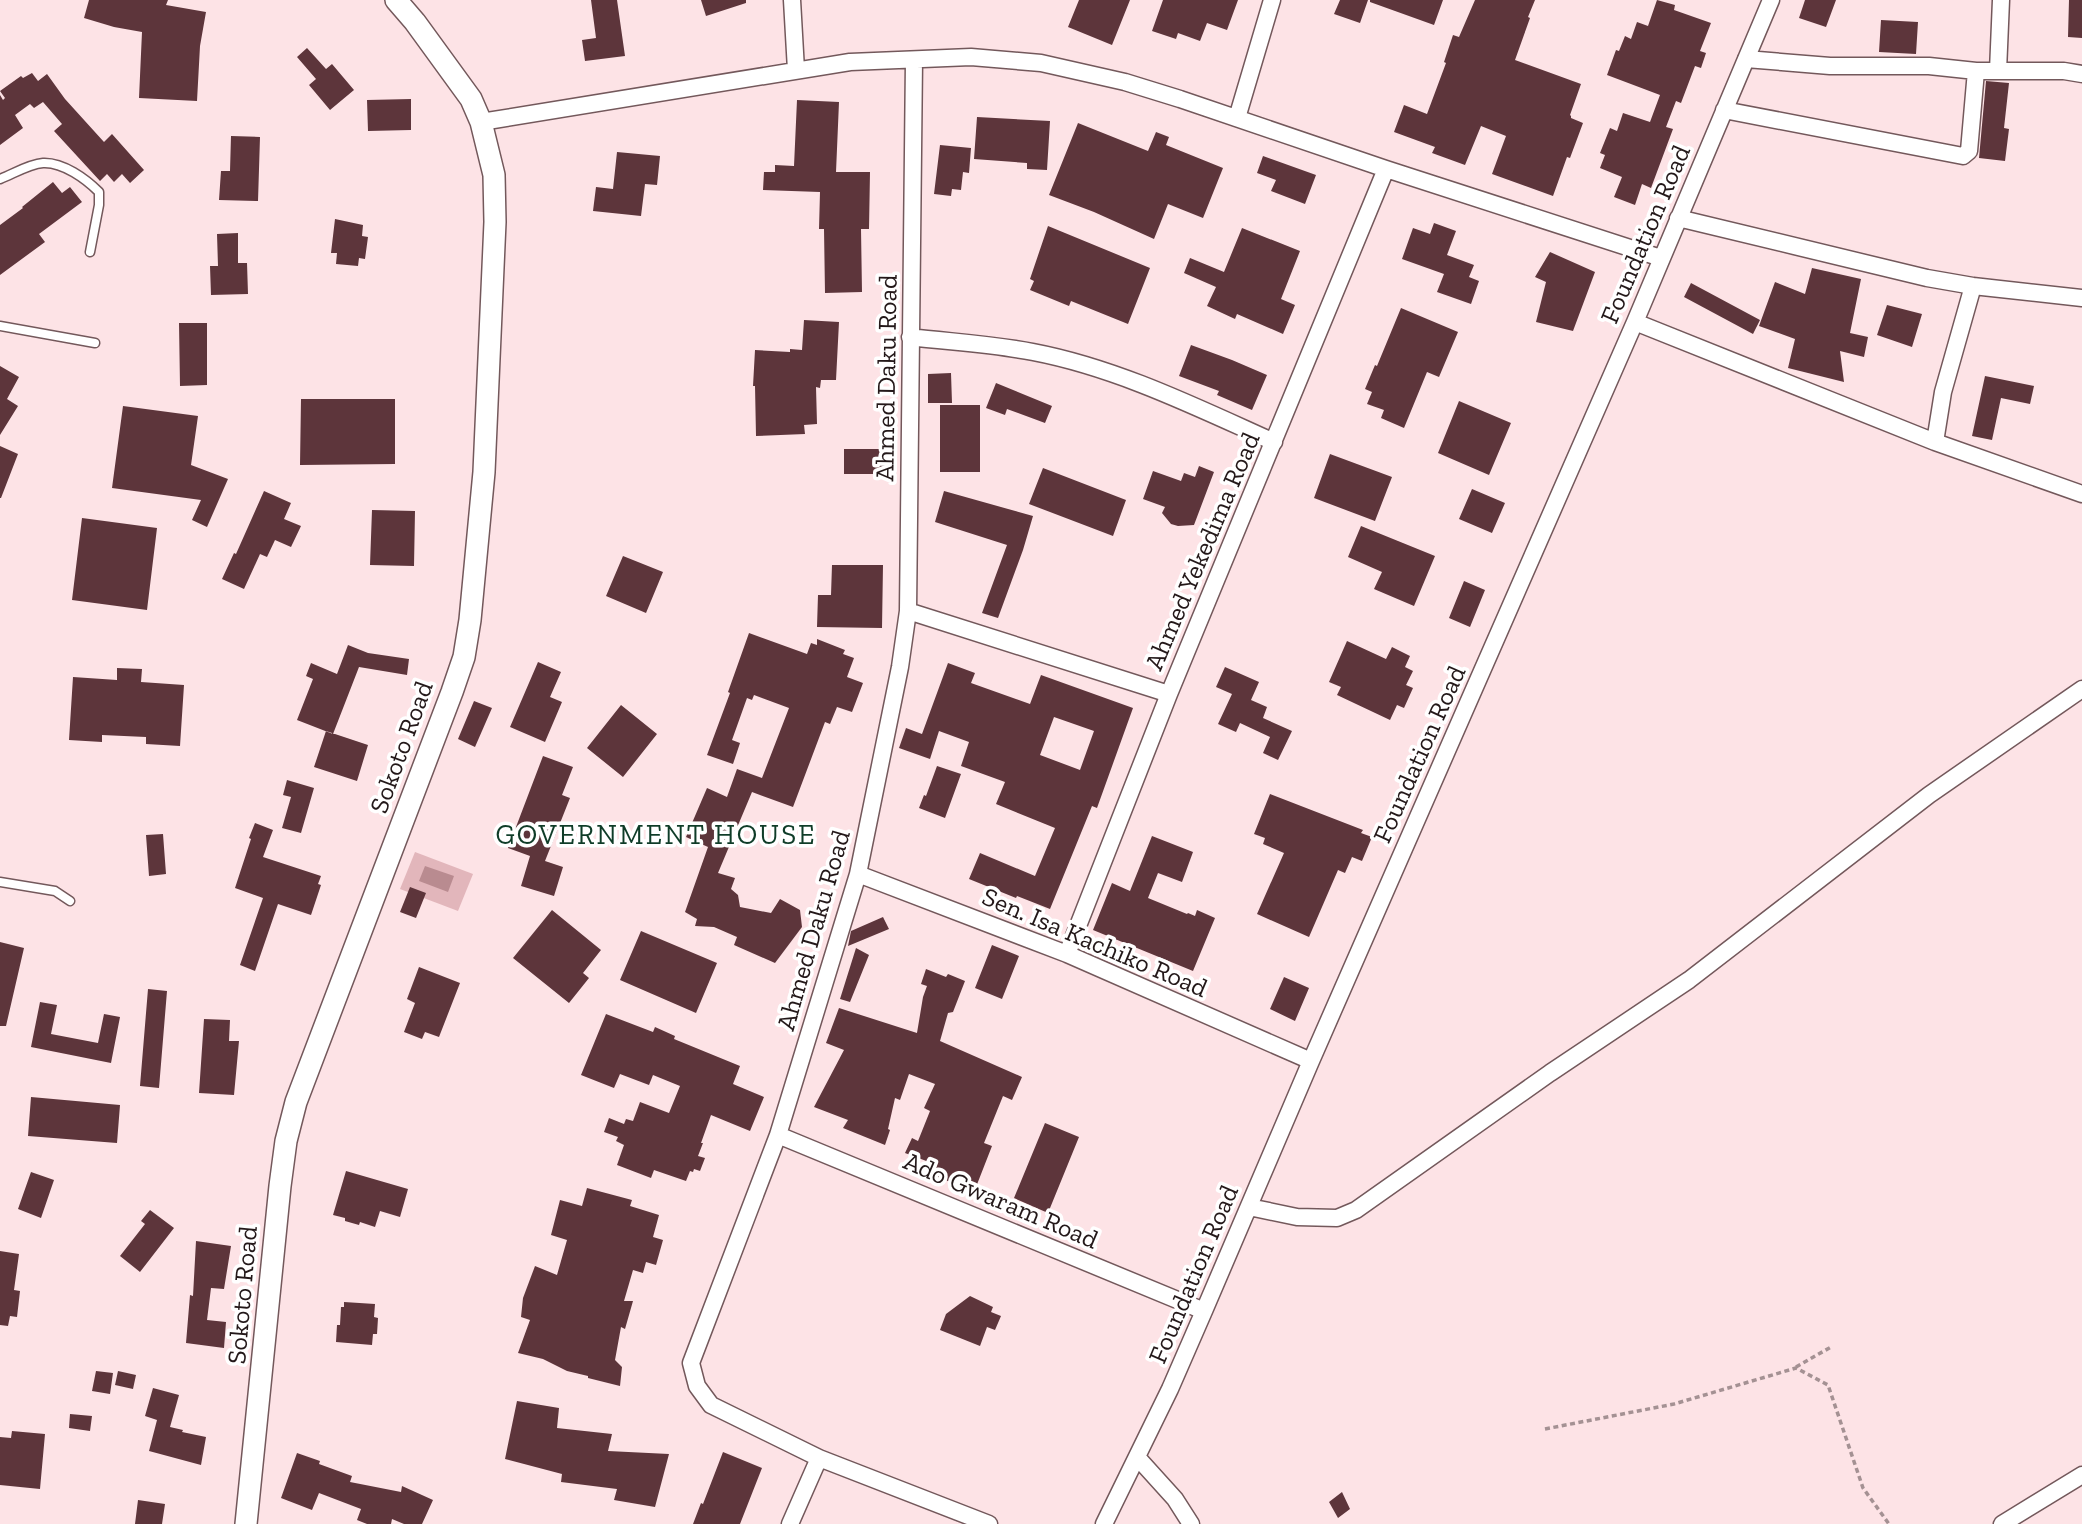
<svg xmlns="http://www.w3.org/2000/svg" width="2082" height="1524" viewBox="0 0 2082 1524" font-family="'Zilla Slab',serif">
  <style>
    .green { fill: #e2b6bb }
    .water { fill: #b98b90 }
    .building { fill: #5d353b; fill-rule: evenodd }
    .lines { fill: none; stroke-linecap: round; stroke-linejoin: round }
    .service-casing { stroke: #73585b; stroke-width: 11 }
    .minor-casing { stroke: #73585b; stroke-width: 19 }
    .tertiary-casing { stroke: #73585b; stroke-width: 24 }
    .path { stroke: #a49193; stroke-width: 3.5; stroke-dasharray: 5 3.5; stroke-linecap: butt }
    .service { stroke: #fff; stroke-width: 8 }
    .minor { stroke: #fff; stroke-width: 16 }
    .tertiary { stroke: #fff; stroke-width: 21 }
    .labels { text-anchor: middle; stroke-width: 7; stroke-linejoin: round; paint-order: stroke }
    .street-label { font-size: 26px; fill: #231819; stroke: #fff }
    .neighbourhood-label { font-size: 28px; letter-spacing: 2px; fill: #0f3c28; stroke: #fff }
  </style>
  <rect width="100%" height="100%" fill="#fde3e6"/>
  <path class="green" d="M415 852 473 874 458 911 400 889Z"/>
  <path class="water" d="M425 866 454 876 448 892 419 881Z"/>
  <path class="building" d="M89 0H168L166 5 206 12 200 46 197 101 139 98 142 32 114 27 84 18Z
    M591 0H617L625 56 585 61 582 40 596 38Z
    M701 0H746V3L706 16Z
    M1079 0H1130L1112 45 1068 27Z
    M1163 0H1238L1227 30 1207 23 1200 41 1178 33 1176 39 1152 31Z
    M1340 0H1368L1360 23 1334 14Z
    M1370 0H1443L1434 25 1370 2Z
    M1475 0H1535L1528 17 1530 18 1515 60 1581 84 1570 115 1571 116V118L1583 123 1570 158 1567 157 1553 196 1492 174 1506 136 1481 126 1465 165 1432 153 1435 147 1394 132 1404 105 1427 114 1446 63 1444 62 1453 35 1459 37Z
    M1657 0 1675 5 1674 10 1711 23 1700 51 1706 53 1701 68 1695 66 1681 103 1676 101 1666 127 1673 129 1651 188 1642 184 1635 205 1614 197 1622 177 1600 168 1605 155 1600 153 1610 128 1617 131 1623 113 1650 122 1660 95 1607 75 1616 50 1619 51 1625 36 1631 39 1637 22 1648 26Z
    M1805 0H1836L1826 27 1799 18Z
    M2069 0H2082V38L2068 37Z
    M1881 20 1918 22 1916 54 1879 52Z
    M307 48 326 69 332 64 354 90 330 110 309 85 316 79 297 57Z
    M32 73 38 81 47 74 65 99 104 142 112 134 144 170 130 183 122 174 114 182 107 174 100 181 54 131 62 124 43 102 34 108 30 104 15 115 23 128 0 145V95L3 100 5 98 0 91 21 76 23 78Z
    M1986 81 2009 83 2004 128 2009 129 2005 161 1979 158Z
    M411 99V130L368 131 367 100Z
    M797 100 839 102 836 172H870L869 229H861L862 292 825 293 824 229H819L820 192 763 190 764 172H775V165L794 166Z
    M977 117 1050 121 1047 170 1027 169V163L974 159Z
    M1078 123 1148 151 1156 132 1169 137 1166 145 1223 168 1203 218 1168 204 1154 239 1094 212 1049 195Z
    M231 136 260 137 258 201 219 200 221 171H230Z
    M940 145 971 148 969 173 963 172 961 190 952 189 951 196 934 194Z
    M617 152 660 156 657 185 645 184 641 216 593 211 596 187 613 189Z
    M1263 156 1316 175 1305 204 1271 191 1276 180 1257 173Z
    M53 182 62 193 70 187 82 202 39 234 45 242 0 275V225L23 208 22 207Z
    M335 219 363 225 362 236 368 237 365 259 359 258 358 266 336 264 337 253H331Z
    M1434 223 1456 231 1447 255 1474 265 1469 277 1479 281 1471 304 1437 292 1444 274 1402 259 1413 228 1430 234Z
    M1048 226 1150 268 1128 324 1071 301 1069 306 1030 290 1034 281 1030 279Z
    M1242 228 1300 251 1281 299 1295 305 1283 334 1237 314 1235 319 1207 306 1216 287 1184 273 1190 258 1224 272Z
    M238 233V263H247L248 294 211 295 210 266H218L217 234Z
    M1550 252 1595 272 1573 331 1536 322 1546 282 1535 277Z
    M1812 268 1861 279 1850 333 1868 337 1864 357 1840 351 1844 382 1788 368 1795 339 1759 326 1775 282 1805 294Z
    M1691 283 1760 320 1753 334 1684 297Z
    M1887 305 1922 314 1912 347 1877 335Z
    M1401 308 1458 332 1439 377 1427 372 1404 428 1381 418 1384 410 1367 404 1372 392 1365 389 1375 365 1377 366Z
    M804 320 839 322 836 380H821L820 388 816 387 817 424 804 425 805 434 756 436 755 386H753L755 350 790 352V349L802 350Z
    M179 323H207V385L180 386Z
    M1191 345 1232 360 1267 375 1252 410 1217 395 1219 391 1179 376Z
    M0 366 19 377 7 399 18 406 0 435Z
    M951 373 952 403H928V374Z
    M1985 376 2034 386 2030 404 2001 398 1992 440 1972 436Z
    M996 383 1052 406 1045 423 1007 409 1005 415 986 408Z
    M301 399H395V464L300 465Z
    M1459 401 1511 423 1489 475 1438 453Z
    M940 405H980V472H940Z
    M123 406 198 416 191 465 228 479 207 527 192 520 201 500 112 488Z
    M0 446 18 454 1 498H0Z
    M844 449H887V472H881L880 474H844Z
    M1330 454 1392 477 1375 521 1314 498Z
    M1199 466 1214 472 1194 525 1178 526 1171 524 1162 513 1165 507 1143 499 1153 471 1181 481 1184 473 1195 477Z
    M1043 468 1126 500 1113 536 1029 504Z
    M1472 489 1505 503 1492 533 1459 519Z
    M264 491 291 503 284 519 301 526 291 547 275 540 267 557 260 554 244 589 222 579 234 553 236 554Z
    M944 491 1033 516 1023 550 998 618 982 613 1007 545 935 522Z
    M372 510 415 511 414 566 370 565Z
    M82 518 157 528 147 610 72 600Z
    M1361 526 1435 556 1414 606 1374 589 1382 572 1348 557Z
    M623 556 663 572 646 613 606 596Z
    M832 565H883L882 628 817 627 818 595H831Z
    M1464 581 1485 590 1470 627 1449 618Z
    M749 633 807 654 811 643 817 645V639L845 650 843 654 854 658 847 677 863 683 852 712 837 707 830 724 825 722 793 807 752 792 718 873 735 878 731 889 738 895 740 907 771 913 780 899 800 910 802 927 775 963 734 945 737 937 714 927 695 926 697 919 685 912 708 847 686 837 707 788 727 797 737 769 762 778 789 708 754 695 752 700 747 698 732 740 740 743 733 764 707 755 730 693 728 692Z
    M1347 641 1386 659 1392 647 1410 656 1405 667 1413 671 1406 685 1413 688 1404 708 1397 705 1390 720 1337 695 1341 687 1329 682Z
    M348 645 368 653 409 659 407 675 359 667 333 734 297 720 313 679 306 676 311 663 337 674Z
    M538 662 561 672 550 697 562 702 545 742 510 727Z
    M948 663 975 673 971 683 1030 704 1041 675 1133 708 1097 808 1092 806 1050 909 1017 896 1016 898 969 879 980 853 1035 876 1055 828 996 804 1005 782 961 766 969 742 939 731 930 759 899 748 906 728 922 734ZM1054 717 1094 731 1080 770 1040 755Z
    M1225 667 1259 682 1251 700 1267 707 1263 718 1292 731 1278 760 1263 753 1270 737 1240 723 1236 732 1218 724 1232 694 1216 687Z
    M117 668 142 669 141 682 184 685 180 746 146 744V737L102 735V742L69 740 73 677 117 680Z
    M474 701 492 708 475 747 458 739Z
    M621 705 657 734 623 777 587 748Z
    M326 731 368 745 357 781 314 767Z
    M543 756 573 767 562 795 570 798 545 861 563 867 554 896 521 886 530 856 508 848Z
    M937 766 961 774 945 818 919 808 924 795 926 796Z
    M287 780 314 788 301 833 282 828 291 797 283 795Z
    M1270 794 1363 830 1361 833 1372 837 1362 861 1352 857 1345 873 1338 870 1309 937 1257 914 1284 853 1263 844 1265 838 1254 834Z
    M255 823 273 830 263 857 321 876 318 884 321 885 311 915 278 904 255 971 240 965 263 898 235 888 251 839 249 838Z
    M163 834 166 874 149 876 146 835Z
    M1152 836 1193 852 1182 882 1158 873 1148 898 1187 914 1188 913 1195 916 1197 910 1215 918 1193 971 1093 930 1112 883 1130 891Z
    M410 887 426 893 416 918 400 912Z
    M552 910 601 950 583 973 589 978 569 1003 513 958Z
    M883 917 889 929 848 946 851 931Z
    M641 931 717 963 696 1013 620 980Z
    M0 942 24 948 6 1026H0Z
    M992 945 1019 956 1002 999 975 988Z
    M856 948 869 955 850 1002 840 999Z
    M419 967 460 983 439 1037 425 1032 422 1039 404 1032 415 1003 407 999Z
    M926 969 946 977 948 974 965 981 953 1012 948 1013 940 1041 1022 1077 1012 1100 1003 1096 984 1143 992 1146 976 1187 962 1182 960 1186 933 1175 937 1165 905 1153 912 1138 918 1141 930 1111 924 1108 935 1084 909 1074 900 1100 895 1098 888 1129 890 1130 885 1145 843 1128 848 1120 814 1107 844 1050 826 1043 839 1008 917 1033 923 997 927 986 921 984Z
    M1284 977 1309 988 1295 1021 1270 1009Z
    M148 989 167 991 159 1088 140 1086Z
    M40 1002 57 1005 51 1034 98 1043 104 1014 120 1017 111 1063 31 1047Z
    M606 1014 653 1032 655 1027 675 1036 674 1039 740 1066 733 1084 764 1097 750 1131 711 1115 701 1143H703L698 1156 705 1158 700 1171 694 1169 693 1172 690 1171 686 1181 654 1170 651 1178 617 1165 624 1145 616 1141 618 1137 604 1132 609 1118 624 1124 626 1119 633 1121 640 1102 669 1113 680 1086 653 1075 649 1085 620 1074 614 1088 581 1075Z
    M204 1019 230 1020 229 1041H239L234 1095 199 1093Z
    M31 1097 120 1105 117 1143 28 1136Z
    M1045 1123 1079 1137 1048 1213 1014 1198Z
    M346 1171 408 1189 400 1217 380 1211 375 1227 360 1222 359 1225 345 1221V1218L333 1215Z
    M31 1172 54 1180 41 1218 18 1209Z
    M587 1188 632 1200 630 1206 659 1215 653 1237 663 1240 656 1265 646 1262 643 1273 633 1270 624 1301H633L625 1329 621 1327 615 1360 622 1367 620 1386 588 1378V1376L567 1371 543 1359 518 1353 530 1320 521 1317 523 1298 535 1266 557 1275 567 1240 551 1235 560 1200 582 1206Z
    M150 1210 174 1228 140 1272 120 1256 145 1224 141 1221Z
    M196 1241 231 1246 224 1289 211 1288 207 1320 226 1322 224 1348 186 1343 190 1295 193 1296Z
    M0 1251 19 1254 14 1290 20 1291 17 1317 10 1316 8 1326 0 1325Z
    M970 1296 993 1307 991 1312 1001 1316 995 1330 987 1327 980 1346 940 1330 946 1314Z
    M344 1302 375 1304 374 1317 378 1318 377 1334H373L372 1345 336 1342 337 1325H340L341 1307H344Z
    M96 1371 113 1373 110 1394 92 1391Z
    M118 1371 136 1375 133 1389 115 1385Z
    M153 1388 179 1395 170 1427 183 1430 182 1432 206 1437 201 1465 149 1451 157 1420 145 1416Z
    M517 1401 559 1408 557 1428 612 1434 608 1451 669 1454 655 1507 614 1500 617 1489 561 1482 562 1474 505 1459Z
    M70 1414 92 1416 90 1431 69 1428Z
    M12 1431 45 1434 40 1489 0 1485V1437L11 1438Z
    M723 1452 762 1468 740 1524H693L701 1503 703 1504Z
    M297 1453 320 1461 319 1464 352 1476 350 1482 401 1492 402 1486 433 1500 422 1524H404L392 1519 391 1524H367L357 1520 361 1509 319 1493 312 1510 281 1498Z
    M1342 1492 1350 1509 1338 1518 1329 1502Z
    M138 1500 165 1504 162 1524H135Z"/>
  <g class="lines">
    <defs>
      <path id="service" d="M0 179C13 174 29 164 43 163 63 162 86 179 99 192V205L90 252
        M0 326 95 343
        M0 882 55 891 70 901"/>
      <path id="minor" d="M792 0 796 70
        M1746 59 1830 66H1929L1976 71H2064L2082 74
        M914 60 908 611 900 667 858 874 778 1135 691 1363 697 1386 711 1405 819 1458 989 1524
        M1998 71 2001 0
        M1724 110 1963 156 1969 151 1976 71
        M1237 118 1272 0
        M481 122 850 62 971 57 1041 63 1125 82 1180 99 1386 169 1661 258
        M1678 218 1927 278 1973 286 2082 298
        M1635 322 1935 442 2082 494
        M910 337C951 342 993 344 1033 352 1117 368 1196 407 1274 442
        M1935 442 1943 392 1973 286
        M908 611 1169 694
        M858 874 1067 954 1311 1061
        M1067 954 1169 694 1386 169
        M778 1135 1204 1311
        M1249 1207 1297 1217 1337 1218 1356 1210 1550 1073 1689 980 1929 795 2082 689
        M1137 1457 1175 1499 1191 1524
        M790 1524 819 1458
        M1104 1524 1170 1389 1204 1311 1311 1061 1635 322 1771 0
        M2002 1524 2082 1475"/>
      <path id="tertiary" d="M246 1524 280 1186 286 1141 296 1102 452 692 464 657 470 620 484 472 495 222 494 175 481 122 471 99 415 22 396 0"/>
    </defs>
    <use href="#service" class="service-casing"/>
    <use href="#minor" class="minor-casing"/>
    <use href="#tertiary" class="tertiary-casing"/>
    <path class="path" d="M1796 1367 1831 1347
      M1545 1429 1674 1404 1796 1368 1828 1385 1863 1488 1889 1524"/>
    <use href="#service" class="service"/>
    <use href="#minor" class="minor"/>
    <use href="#tertiary" class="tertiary"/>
  </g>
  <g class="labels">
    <g class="street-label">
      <text transform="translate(1645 234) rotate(-67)" y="9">Foundation Road</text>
      <text transform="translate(886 378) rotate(-89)" y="9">Ahmed Daku Road</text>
      <text transform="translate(1202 551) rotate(-67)" y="9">Ahmed Yekedima Road</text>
      <text transform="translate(401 747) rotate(-70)" y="9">Sokoto Road</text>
      <text transform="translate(1419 754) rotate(-66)" y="9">Foundation Road</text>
      <text transform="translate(813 930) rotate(-74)" y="9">Ahmed Daku Road</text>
      <text transform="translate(1095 942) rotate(23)" y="9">Sen. Isa Kachiko Road</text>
      <text transform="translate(1001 1200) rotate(23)" y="9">Ado Gwaram Road</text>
      <text transform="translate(1193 1274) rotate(-67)" y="9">Foundation Road</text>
      <text transform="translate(242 1295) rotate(-85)" y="9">Sokoto Road</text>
    </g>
    <g class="neighbourhood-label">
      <text x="656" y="844">GOVERNMENT HOUSE</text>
    </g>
  </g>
</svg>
